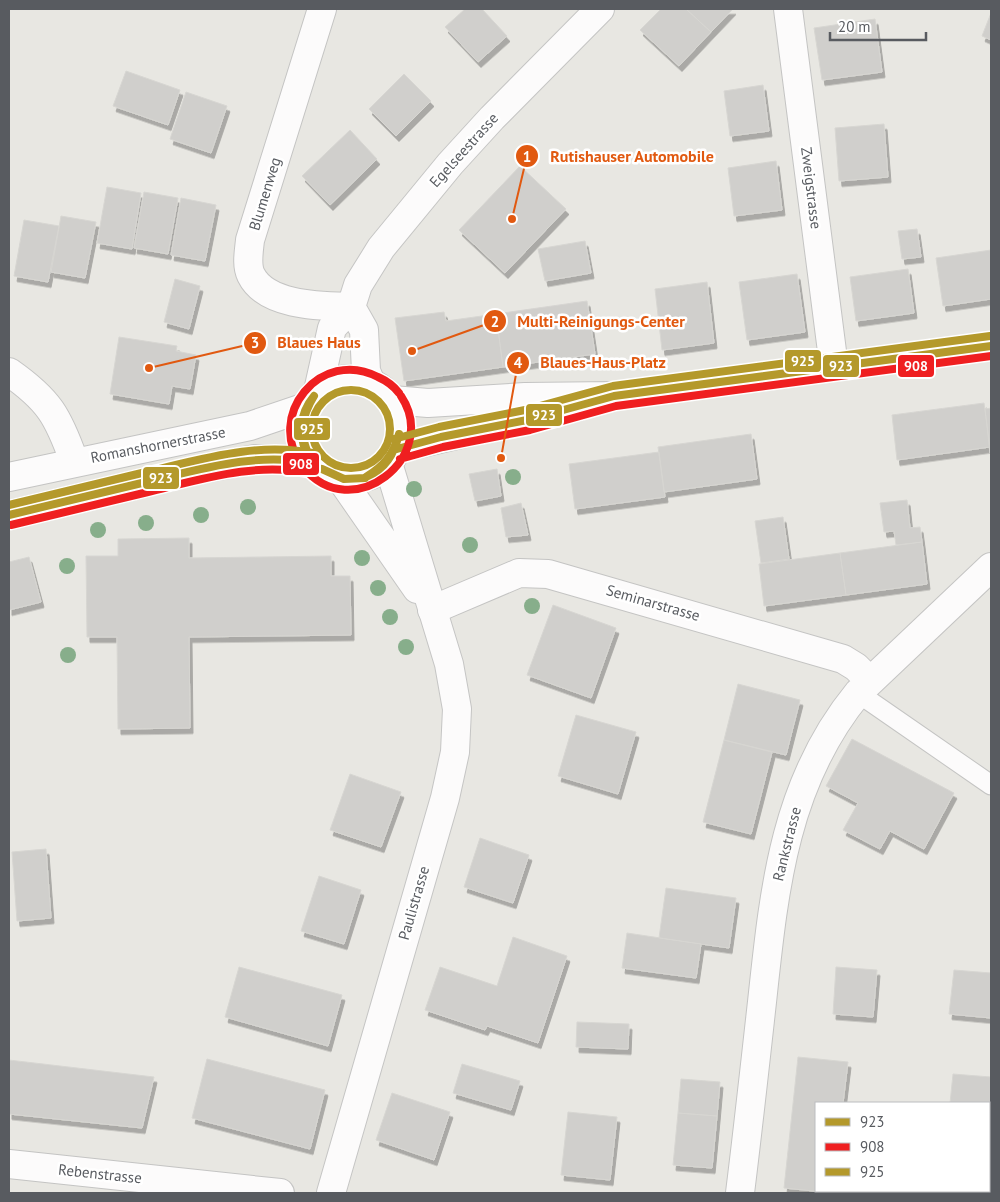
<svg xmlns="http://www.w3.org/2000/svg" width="1000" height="1202" viewBox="0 0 1000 1202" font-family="'PT Sans',sans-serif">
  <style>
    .building { fill: #d0cfcc; stroke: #d7d6d2; filter: url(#shadow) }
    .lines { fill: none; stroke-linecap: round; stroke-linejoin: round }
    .service-casing { stroke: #c4c4c3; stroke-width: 21 }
    .minor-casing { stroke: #c4c4c3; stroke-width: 30 }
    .tertiary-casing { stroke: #c4c4c3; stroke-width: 30 }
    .secondary-casing { stroke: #c5c5c4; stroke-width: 30 }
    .service { stroke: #fcfbfb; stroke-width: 19 }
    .minor { stroke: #fcfbfb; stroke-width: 28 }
    .tertiary { stroke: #fcfbfb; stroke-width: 28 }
    .secondary { stroke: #fcfbfb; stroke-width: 28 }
    .bus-1-casing { stroke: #fff; stroke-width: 11 }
    .bus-2-casing { stroke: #fff; stroke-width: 11 }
    .bus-3-casing { stroke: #fff; stroke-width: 11 }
    .bus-1 { stroke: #b4992b; stroke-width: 8 }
    .bus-2 { stroke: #ef1f20; stroke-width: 8 }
    .bus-3 { stroke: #b4992b; stroke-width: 8 }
    .tree { fill: #87ae8b }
    .labels { text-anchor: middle; stroke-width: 5; stroke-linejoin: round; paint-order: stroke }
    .street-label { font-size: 15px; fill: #585b60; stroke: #fff }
    .leader { fill: none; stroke: #e15910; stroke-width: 2 }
    .callout-dot { fill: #e15910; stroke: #fff; stroke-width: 2 }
    .mark-label { font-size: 15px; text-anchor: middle; font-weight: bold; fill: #fff }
    .callout-label { font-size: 16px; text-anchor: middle; font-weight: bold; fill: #e15910; stroke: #fff; stroke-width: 5; stroke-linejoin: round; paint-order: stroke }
    .line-badge { stroke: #fff; stroke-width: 2 }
    .badge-label { font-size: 14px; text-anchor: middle; font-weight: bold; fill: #fff }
  </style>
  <defs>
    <filter id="shadow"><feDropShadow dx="3" dy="5.5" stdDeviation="0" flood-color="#0004"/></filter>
  </defs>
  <rect width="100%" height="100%" fill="#e8e7e2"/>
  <path class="building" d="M465 9H482L507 36 478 62 445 27Z
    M661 9H686L711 32 679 66 640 30Z
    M686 9H733L711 32Z
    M991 13V40L982 36Z
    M875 19 882 72 822 80 814 28Z
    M126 71 180 90 168 125 113 106Z
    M404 74 431 101 396 136 369 109Z
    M763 85 769 131 730 136 724 91Z
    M186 92 227 106 211 153 170 139Z
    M884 124 888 177 839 181 835 128Z
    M350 130 377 159 330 205 302 176Z
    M776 161 782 210 734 216 728 168Z
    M520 166 566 209 505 273 459 230Z
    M107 187 141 193 132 249 97 243Z
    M144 192 178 198 168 254 134 248Z
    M181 198 216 205 205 261 171 255Z
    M61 216 96 222 85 278 51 272Z
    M24 220 59 226 48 282 14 276Z
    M917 229 921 257 902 259 898 231Z
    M585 241 591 273 545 281 538 249Z
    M991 250V299L943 306 936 258Z
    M908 269 914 313 856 321 850 277Z
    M797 274 805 332 747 340 739 282Z
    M175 279 200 286 189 329 164 322Z
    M707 282 714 343 662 350 655 289Z
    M587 301 595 354 503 367 496 314Z
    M444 312 446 321 496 314 503 367 404 381 395 318Z
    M119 337 177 346 176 351 196 355 190 389 172 386 169 404 110 394Z
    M984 403 990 447 897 460 892 415Z
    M991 408V453H990L985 409Z
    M751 434 757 479 664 492 658 447Z
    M659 452 665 497 575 509 569 464Z
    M497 469 501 496 475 501 469 474Z
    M907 500 910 528 920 527 922 542 896 545 894 531 884 532 880 503Z
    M521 503 528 535 506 537 501 508Z
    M783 517 789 559 761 563 755 521Z
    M189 538V558L331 556V576H350L351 635 189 637 190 728 118 729 117 637H87L86 556H118V539Z
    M922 542 927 584 846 595 840 553Z
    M840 553 846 595 764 606 759 564Z
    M29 557 41 602 9 610V562Z
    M553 605 616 628 591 698 527 675Z
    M738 684 800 700 786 755 724 740Z
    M576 715 636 732 618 794 558 776Z
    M852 739 954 793 924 849 890 831 880 849 843 830 858 803 826 786Z
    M724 740 772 752 751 834 703 822Z
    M350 774 401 792 381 847 330 830Z
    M480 838 529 855 513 903 464 887Z
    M46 849 51 918 17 921 12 852Z
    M319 876 361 890 344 944 301 931Z
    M666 888 736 898 729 948 659 938Z
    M627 933 701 944 696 978 622 968Z
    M513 937 567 956 538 1043 487 1026 485 1030 425 1010 440 967 497 986Z
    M239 967 342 995 328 1046 225 1017Z
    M836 967 877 970 873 1017 833 1014Z
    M954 970 991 973V1018L949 1014Z
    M577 1022 629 1024 628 1049 576 1047Z
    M798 1057 848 1062 843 1103H816V1191H834V1193L784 1188Z
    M207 1059 325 1090 310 1149 192 1118Z
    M9 1060 154 1077 142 1128 9 1114Z
    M462 1064 520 1081 511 1110 453 1093Z
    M953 1074 991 1077V1193H941V1191H989V1103H950Z
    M681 1079 720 1082 717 1116 678 1113Z
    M392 1093 450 1112 434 1160 376 1140Z
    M568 1112 617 1117 610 1180 561 1175Z
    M678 1113 717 1116 712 1168 673 1165Z
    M848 1191H941V1193H847Z"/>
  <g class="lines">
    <defs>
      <path id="service" d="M858 693 991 785"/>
      <path id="minor" d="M322 9 250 240C249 251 246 265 251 275 266 306 321 306 351 307
        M788 9 834 367
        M9 372C49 400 58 416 74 461
        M432 610 519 573 548 574 843 659 856 667 869 680
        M9 1164 280 1193
        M740 1193C748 1129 755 1065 762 1002 774 890 784 783 858 693L991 567"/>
      <path id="tertiary" d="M392 400 428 403 525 397 614 396 991 346
        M397 449 577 407
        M9 477 250 426 306 407
        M9 515 202 469 255 459H294L315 464"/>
      <path id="secondary" d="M351 307 364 330 366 371 371 383
        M301 429a50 50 0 1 1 100 0a50 50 0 1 1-100 0Z
        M318 391 332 328 351 307 358 285 381 248 450 164 492 118 600 9
        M340 478 417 589
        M331 1193 445 798 455 752 457 709 449 664 388 463"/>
    </defs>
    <use href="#service" class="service-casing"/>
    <use href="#minor" class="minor-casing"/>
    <use href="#tertiary" class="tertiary-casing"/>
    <use href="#secondary" class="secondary-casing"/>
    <use href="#service" class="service"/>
    <use href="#minor" class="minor"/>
    <use href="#tertiary" class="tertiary"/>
    <use href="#secondary" class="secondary"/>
    <defs>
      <path id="bus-1" d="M397 449 441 437 527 420 614 396 991 346
        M310 458C297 438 299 414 314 396
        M310 458C299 435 301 417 314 396
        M322 469 344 479 365 478
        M322 469 344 479 365 478
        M366 477C384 466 393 455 399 434
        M366 477C386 469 394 454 399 434
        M9 515C55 504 101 493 146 482 201 469 259 451 315 464"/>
      <path id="bus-2" d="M399 393C393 385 387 381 378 377 321 347 264 416 303 467 352 527 441 456 401 396
        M400 459 443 447 530 430 616 406 991 356
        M11 525C57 514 103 503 148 492 202 479 258 461 313 474"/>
      <path id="bus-3" d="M312 429a39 39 0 1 1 78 0a39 39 0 1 1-78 0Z
        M394 439 439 427 525 410 613 386 990 336
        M9 505C54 494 100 483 146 472 202 459 260 441 317 454"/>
    </defs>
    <use href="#bus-1" class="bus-1-casing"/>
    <use href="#bus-2" class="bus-2-casing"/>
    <use href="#bus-3" class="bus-3-casing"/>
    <use href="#bus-1" class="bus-1"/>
    <use href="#bus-2" class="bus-2"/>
    <use href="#bus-3" class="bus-3"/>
  </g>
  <g class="tree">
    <circle cx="513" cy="477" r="8"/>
    <circle cx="414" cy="489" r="8"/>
    <circle cx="248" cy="507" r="8"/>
    <circle cx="201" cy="515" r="8"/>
    <circle cx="146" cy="523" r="8"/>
    <circle cx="98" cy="530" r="8"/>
    <circle cx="470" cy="545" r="8"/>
    <circle cx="362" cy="558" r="8"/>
    <circle cx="67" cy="566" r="8"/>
    <circle cx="378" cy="588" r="8"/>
    <circle cx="532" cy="606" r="8"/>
    <circle cx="390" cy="617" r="8"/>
    <circle cx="406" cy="647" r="8"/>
    <circle cx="68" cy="655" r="8"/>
  </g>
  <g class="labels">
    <g class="street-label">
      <text transform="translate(464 150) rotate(-48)" y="5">Egelseestrasse</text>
      <text transform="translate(811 188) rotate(83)" y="5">Zweigstrasse</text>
      <text transform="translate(265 194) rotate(-73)" y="5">Blumenweg</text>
      <text transform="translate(158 445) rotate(-11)" y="5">Romanshornerstrasse</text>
      <text transform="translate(653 603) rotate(16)" y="5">Seminarstrasse</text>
      <text transform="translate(787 844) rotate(-76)" y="5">Rankstrasse</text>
      <text transform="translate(414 903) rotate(-74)" y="5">Paulistrasse</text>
      <text transform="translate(100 1174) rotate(6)" y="5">Rebenstrasse</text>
    </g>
  </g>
  <path class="leader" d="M512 219L527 156M412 351L495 321M149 368L255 343M501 458L518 363"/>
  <g class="callout-dot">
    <circle cx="512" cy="219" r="5"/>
    <circle cx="412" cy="351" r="5"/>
    <circle cx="149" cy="368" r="5"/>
    <circle cx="501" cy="458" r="5"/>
    <circle cx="527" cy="156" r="12"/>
    <circle cx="495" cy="321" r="12"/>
    <circle cx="255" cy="343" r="12"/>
    <circle cx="518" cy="363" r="12"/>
  </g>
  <g class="mark-label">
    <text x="527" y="162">1</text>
    <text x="495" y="327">2</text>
    <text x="255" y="348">3</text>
    <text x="518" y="368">4</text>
  </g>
  <g class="callout-label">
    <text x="632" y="162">Rutishauser Automobile</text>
    <text x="601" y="327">Multi-Reinigungs-Center</text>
    <text x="319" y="348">Blaues Haus</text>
    <text x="603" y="368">Blaues-Haus-Platz</text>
  </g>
  <g class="line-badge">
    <rect x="784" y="349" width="38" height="24" rx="5" fill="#b4992b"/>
    <rect x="822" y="354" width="38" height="24" rx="5" fill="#b4992b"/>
    <rect x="897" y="354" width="38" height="24" rx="5" fill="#ef1f20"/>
    <rect x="525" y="403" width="38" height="24" rx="5" fill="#b4992b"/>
    <rect x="293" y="417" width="38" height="24" rx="5" fill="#b4992b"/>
    <rect x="282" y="452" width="38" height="24" rx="5" fill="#ef1f20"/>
    <rect x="142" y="466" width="38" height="24" rx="5" fill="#b4992b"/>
  </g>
  <g class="badge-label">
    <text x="803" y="366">925</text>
    <text x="841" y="371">923</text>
    <text x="916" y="371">908</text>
    <text x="544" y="420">923</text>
    <text x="312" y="434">925</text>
    <text x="301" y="469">908</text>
    <text x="161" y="483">923</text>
  </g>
  <rect width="1000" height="1202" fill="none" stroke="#585b60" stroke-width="20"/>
  <rect x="815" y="1102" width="175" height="90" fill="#ffffff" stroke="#bcbdbf"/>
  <rect x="825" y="1118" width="25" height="8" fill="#b4992b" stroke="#bcbdbf"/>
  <text x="860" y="1127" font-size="15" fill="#585b60">923</text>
  <rect x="825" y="1143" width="25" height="8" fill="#ef1f20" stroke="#bcbdbf"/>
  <text x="860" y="1152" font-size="15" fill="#585b60">908</text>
  <rect x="825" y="1168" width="25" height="8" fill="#b4992b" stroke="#bcbdbf"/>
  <text x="860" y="1177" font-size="15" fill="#585b60">925</text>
  <path d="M830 32v8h96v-8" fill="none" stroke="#585b60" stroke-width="2.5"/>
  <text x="838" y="32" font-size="15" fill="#585b60" stroke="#ffffff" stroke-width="4" paint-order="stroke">20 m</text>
</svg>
